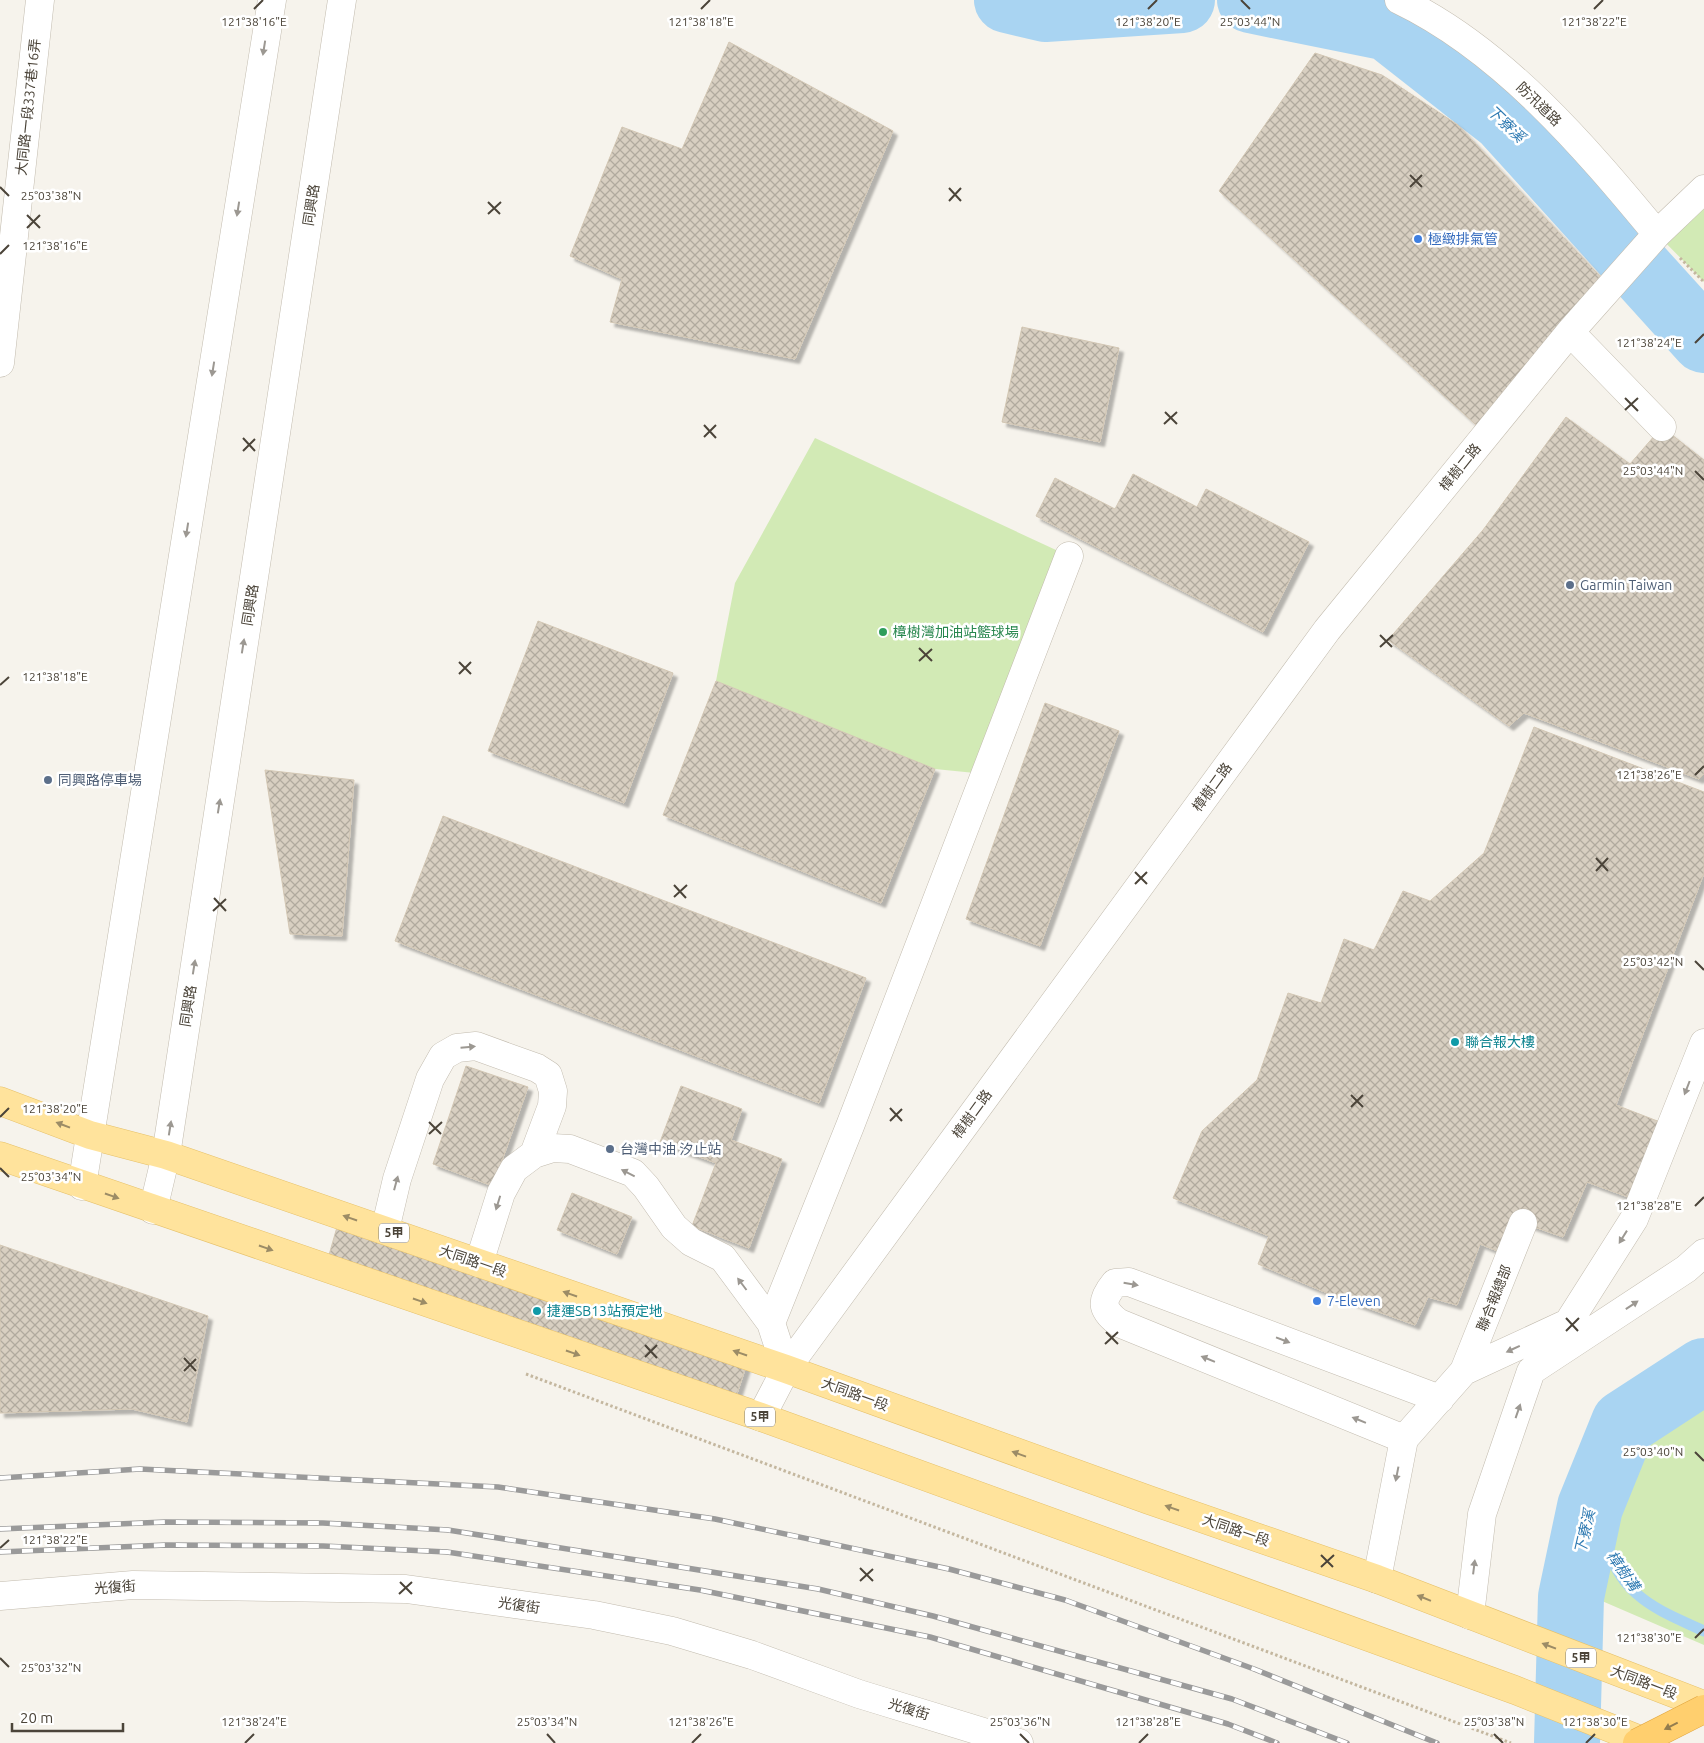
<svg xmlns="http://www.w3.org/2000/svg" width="1704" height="1743" viewBox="0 0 1704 1743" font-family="Ubuntu,'Noto Sans TC',sans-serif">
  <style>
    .grass { fill: #d2eab5 }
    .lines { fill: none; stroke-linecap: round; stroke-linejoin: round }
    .stream { stroke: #a9d4f2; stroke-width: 11 }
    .river { stroke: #a9d4f2; stroke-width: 66 }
    .building { fill: url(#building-cross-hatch); stroke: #d3c7b4; filter: url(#shadow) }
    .minor-casing { stroke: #c2bbae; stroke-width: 29 }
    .major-casing { stroke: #e6c16a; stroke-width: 29 }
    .path { stroke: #c4b79f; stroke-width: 3; stroke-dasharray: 2.5 2.5; stroke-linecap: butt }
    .minor { stroke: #fff; stroke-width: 28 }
    .major { stroke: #ffe39c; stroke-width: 28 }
    .rail-casing { stroke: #9a9a9a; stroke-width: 5.5 }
    .rail { stroke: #fff; stroke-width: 4; stroke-dasharray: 11; stroke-linecap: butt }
    .highway-bridge-casing { stroke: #e0a43c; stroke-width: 29; stroke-linecap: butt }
    .highway-bridge { stroke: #ffcf6e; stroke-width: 28 }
    .oneway { fill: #9c9892 }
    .oneway2 { fill: #9c8c66 }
    .oneway3 { fill: #937c4e }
    .ticks { fill: none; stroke: #4b4439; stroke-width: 2 }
    .shop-dot { fill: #3f7fe0; stroke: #fff; stroke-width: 2 }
    .service-dot { fill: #5c6f8a; stroke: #fff; stroke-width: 2 }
    .leisure-dot { fill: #2e9e5b; stroke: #fff; stroke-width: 2 }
    .culture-dot { fill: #0f9aa8; stroke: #fff; stroke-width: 2 }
    .labels { text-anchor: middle; stroke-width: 5; stroke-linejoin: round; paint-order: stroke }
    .shield { fill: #fff; stroke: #817c74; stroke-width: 1 }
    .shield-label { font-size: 12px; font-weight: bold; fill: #4b4439 }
    .street-label { font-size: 14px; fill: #4b4439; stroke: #fff }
    .shop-label { font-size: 14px; fill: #366cbe; stroke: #fff; text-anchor: start }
    .service-label { font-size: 14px; fill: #4e5e75; stroke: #fff; text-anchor: start }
    .leisure-label { font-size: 14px; fill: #27864d; stroke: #fff; text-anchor: start }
    .culture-label { font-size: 14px; fill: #0d838f; stroke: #fff; text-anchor: start }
    .water-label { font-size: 15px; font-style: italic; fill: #2e7ab2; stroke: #fff }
    .ticks-label { font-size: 12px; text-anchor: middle; fill: #4b4439; stroke: #fff; stroke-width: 5; stroke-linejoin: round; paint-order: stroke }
  </style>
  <defs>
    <pattern id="building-cross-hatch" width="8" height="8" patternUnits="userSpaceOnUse" patternTransform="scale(1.25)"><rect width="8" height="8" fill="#d8cfc1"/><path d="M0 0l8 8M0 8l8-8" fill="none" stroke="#b1aa9e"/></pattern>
    <filter id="shadow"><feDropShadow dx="4.5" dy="4.5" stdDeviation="1" flood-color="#0004"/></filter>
  </defs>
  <rect width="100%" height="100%" fill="#f6f3ec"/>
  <path class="grass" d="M1704 189V282L1657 234Z
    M815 438 1069 556 985 774 935 769 716 681 735 583Z
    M1704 1371V1645L1595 1598 1590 1507 1624 1423Z"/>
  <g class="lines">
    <path class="stream" d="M1590 1507C1602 1536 1612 1573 1637 1594 1656 1611 1681 1620 1704 1631"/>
    <path class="river" d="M1007 0 1045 9 1182 0
      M1250 0 1388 28 1504 119 1704 340
      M1567 1743 1571 1597 1590 1507 1624 1423 1704 1371"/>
  </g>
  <path class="building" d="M729 42 893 131 795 359 610 322 622 279 570 256 622 127 682 149Z
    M1315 53 1382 75 1458 125 1610 287 1486 434 1219 191Z
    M1022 327 1119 348 1100 442 1002 422Z
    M1566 417 1630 464 1662 427 1704 460V774L1699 779 1524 713 1509 726 1388 640 1483 530Z
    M1133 474 1197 507 1206 489 1309 542 1263 632 1036 516 1055 478 1115 509Z
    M538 621 673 673 624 803 488 751Z
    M716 681 935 769 881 903 663 815Z
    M1045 703 1119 731 1040 946 966 919Z
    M1534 727 1704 792V873L1616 1105 1660 1122 1631 1198 1587 1182 1563 1237 1523 1223 1510 1256 1480 1244 1457 1305 1428 1297 1415 1325 1332 1295 1258 1264 1269 1236 1173 1198 1202 1131 1257 1080 1288 993 1321 1003 1344 939 1374 950 1403 891 1430 901 1484 853Z
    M265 770 354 780 342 936 290 934Z
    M443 816 866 978 819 1103 395 941Z
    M466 1066 528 1087 493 1186 433 1164Z
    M681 1086 742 1109 731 1140 782 1159 749 1248 692 1226 716 1163 660 1142Z
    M572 1193 632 1217 617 1254 557 1230Z
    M339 1220 748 1360 734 1403 327 1262Z
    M0 1245 208 1316 187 1422 132 1409 0 1413Z"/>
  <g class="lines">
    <defs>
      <path id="minor" d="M1399 0C1503 50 1585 147 1657 234
        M1570 332 1662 427
        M0 363 40 0
        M82 1186 272 0
        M153 1210 166 1155 342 0
        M385 1230 397 1179 430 1079 443 1056 457 1048 476 1046 537 1068 548 1075 553 1091 552 1106 534 1154
        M479 1263 501 1193 514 1169 534 1154 553 1148 570 1149 633 1173 646 1187 674 1227 691 1242 723 1258 771 1323
        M786 1369 771 1323 850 1126 1069 556
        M1464 1371 1523 1223
        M761 1417 786 1369 1327 630 1570 332 1657 234 1704 189
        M1404 1439 1119 1323C1100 1309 1101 1300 1115 1283L1129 1282 1440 1399
        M1377 1579 1404 1439 1464 1371 1568 1323 1634 1219 1704 1043
        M0 1596 133 1585 406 1589 594 1615 672 1631 752 1655 859 1694 1019 1743
        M1470 1615 1482 1514 1531 1371 1686 1269 1704 1253"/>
      <path id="major" d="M0 1101 90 1135 166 1155 786 1369 1149 1500 1377 1579 1704 1705
        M0 1156 761 1417 1515 1690 1648 1743"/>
    </defs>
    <use href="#minor" class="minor-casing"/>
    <use href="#major" class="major-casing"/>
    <path class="path" d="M1680 258 1704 282
      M526 1374 1511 1743"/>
    <use href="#minor" class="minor"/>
    <use href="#major" class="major"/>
    <defs>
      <path id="rail" d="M0 1478 140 1469 498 1487 715 1519 949 1569 1065 1600 1254 1669 1437 1743
        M0 1529 165 1522 323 1523 448 1530 818 1589 933 1616 1232 1699 1347 1743
        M0 1552 166 1545 323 1546 447 1552 700 1590 930 1637 1228 1724 1277 1743"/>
    </defs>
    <use href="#rail" class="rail-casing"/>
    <use href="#rail" class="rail"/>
    <defs>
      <path id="highway-bridge" d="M1637 1743 1704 1709"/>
    </defs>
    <use href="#highway-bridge" class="highway-bridge-casing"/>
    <use href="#highway-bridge" class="highway-bridge"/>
  </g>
  <defs><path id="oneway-solid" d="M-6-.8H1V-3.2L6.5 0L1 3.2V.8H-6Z" transform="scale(1.25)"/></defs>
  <g class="oneway">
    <use href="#oneway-solid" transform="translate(264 48) rotate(99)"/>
    <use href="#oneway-solid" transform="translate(238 209) rotate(99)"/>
    <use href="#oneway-solid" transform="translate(213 369) rotate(99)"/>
    <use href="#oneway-solid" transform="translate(187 530) rotate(99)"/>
    <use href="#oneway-solid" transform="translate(243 646) rotate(-81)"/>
    <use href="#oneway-solid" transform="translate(219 806) rotate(-81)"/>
    <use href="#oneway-solid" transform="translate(194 967) rotate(-81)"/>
    <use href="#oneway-solid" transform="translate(468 1047) rotate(-5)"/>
    <use href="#oneway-solid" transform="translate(1687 1088) rotate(111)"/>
    <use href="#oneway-solid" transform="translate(170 1128) rotate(-81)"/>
    <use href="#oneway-solid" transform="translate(628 1173) rotate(-153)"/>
    <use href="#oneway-solid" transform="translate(396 1183) rotate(-75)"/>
    <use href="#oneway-solid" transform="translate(498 1203) rotate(107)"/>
    <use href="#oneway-solid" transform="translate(1623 1237) rotate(122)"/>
    <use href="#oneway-solid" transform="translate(742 1284) rotate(-127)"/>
    <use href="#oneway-solid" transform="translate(1131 1284) rotate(10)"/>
    <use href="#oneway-solid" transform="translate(1632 1305) rotate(-34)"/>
    <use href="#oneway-solid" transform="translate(1283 1340) rotate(21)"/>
    <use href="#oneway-solid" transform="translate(1513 1349) rotate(155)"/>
    <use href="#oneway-solid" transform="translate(1208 1359) rotate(-158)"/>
    <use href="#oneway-solid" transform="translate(1518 1411) rotate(-71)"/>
    <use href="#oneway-solid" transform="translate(1359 1420) rotate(-158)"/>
    <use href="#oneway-solid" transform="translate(1397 1474) rotate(101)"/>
    <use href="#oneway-solid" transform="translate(1474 1567) rotate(-83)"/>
  </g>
  <g class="oneway2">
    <use href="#oneway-solid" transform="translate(63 1125) rotate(-159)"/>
    <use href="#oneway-solid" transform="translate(112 1196) rotate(19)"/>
    <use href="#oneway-solid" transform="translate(350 1218) rotate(-161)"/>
    <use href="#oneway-solid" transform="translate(266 1248) rotate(19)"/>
    <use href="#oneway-solid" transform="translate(570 1294) rotate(-161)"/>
    <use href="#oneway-solid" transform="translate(420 1301) rotate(19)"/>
    <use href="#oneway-solid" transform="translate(573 1353) rotate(19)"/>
    <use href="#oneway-solid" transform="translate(740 1353) rotate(-161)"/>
    <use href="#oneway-solid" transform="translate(1019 1454) rotate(-160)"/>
    <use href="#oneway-solid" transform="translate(1172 1508) rotate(-161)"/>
    <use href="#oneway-solid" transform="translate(1424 1598) rotate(-158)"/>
    <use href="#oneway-solid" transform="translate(1549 1646) rotate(-159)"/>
  </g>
  <use class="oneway3" href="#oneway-solid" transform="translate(1671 1726) rotate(153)"/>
  <path class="ticks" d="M1241 0 1250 9M254 9 263 0M701 9 710 0M1148 9 1157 0M1594 9 1603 0M1410 175 1422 187M0 187 9 196M1410 187 1422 175M949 188 961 201M949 201 961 188M488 202 500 214M488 214 501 202M27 215 40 228M27 228 40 215M0 254 9 245M1695 343 1704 334M1625 398 1638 411M1625 410 1638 398M1165 412 1177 424M1164 424 1177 412M704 425 716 438M704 437 716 425M243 438 255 451M243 451 255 439M1695 471 1704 480M1380 635 1392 647M1380 647 1393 635M919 648 932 661M919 661 932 649M459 662 471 674M459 674 471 662M0 685 9 677M1695 775 1704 766M1596 858 1608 871M1596 871 1608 858M1135 872 1147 884M1135 884 1147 872M674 885 686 898M674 897 687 885M214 898 226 911M213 911 226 899M1695 961 1704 970M1351 1095 1363 1107M1351 1107 1363 1095M890 1108 902 1121M0 1117 9 1108M890 1121 902 1109M429 1122 441 1134M429 1134 442 1122M0 1168 9 1177M1695 1206 1704 1197M1566 1318 1578 1331M1566 1331 1579 1318M1106 1332 1118 1344M1105 1344 1118 1332M645 1345 657 1358M645 1357 657 1345M184 1358 196 1371M184 1371 196 1359M1695 1452 1704 1461M0 1548 9 1540M1321 1555 1333 1567M1321 1567 1334 1555M860 1568 873 1581M860 1581 873 1569M400 1582 412 1594M399 1594 412 1582M1695 1638 1704 1629M0 1658 9 1667M547 1734 555 1743M1020 1734 1029 1743M1494 1734 1503 1743M245 1743 254 1734M692 1743 701 1734M1139 1743 1148 1734M1586 1743 1595 1734"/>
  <g class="shop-dot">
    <circle cx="1418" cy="239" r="5"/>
    <circle cx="1317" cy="1301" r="5"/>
  </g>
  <g class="service-dot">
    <circle cx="1570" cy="585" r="5"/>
    <circle cx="48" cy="780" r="5"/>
    <circle cx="610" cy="1149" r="5"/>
  </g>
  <circle class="leisure-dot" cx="883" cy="632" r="5"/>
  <g class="culture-dot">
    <circle cx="1455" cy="1042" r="5"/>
    <circle cx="537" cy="1311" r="5"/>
  </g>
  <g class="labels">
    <g class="shield">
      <rect x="379" y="1223.5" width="30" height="19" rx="4"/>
      <rect x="745" y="1407.5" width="30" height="19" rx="4"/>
      <rect x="1566" y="1648.5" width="30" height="19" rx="4"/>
    </g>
    <g class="shield-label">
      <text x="394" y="1237">5甲</text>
      <text x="760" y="1421">5甲</text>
      <text x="1581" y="1662">5甲</text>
    </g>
    <g class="street-label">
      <text transform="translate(1539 104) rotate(44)" y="5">防汛道路</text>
      <text transform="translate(28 107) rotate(-84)" y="5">大同路一段337巷16弄</text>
      <text transform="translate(311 205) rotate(-81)" y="5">同興路</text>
      <text transform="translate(1460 467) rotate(-51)" y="5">樟樹二路</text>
      <text transform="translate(250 605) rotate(-81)" y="5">同興路</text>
      <text transform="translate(1212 787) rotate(-54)" y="5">樟樹二路</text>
      <text transform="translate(188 1006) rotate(-81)" y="5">同興路</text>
      <text transform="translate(972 1114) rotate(-54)" y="5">樟樹二路</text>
      <text transform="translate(473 1261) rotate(19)" y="5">大同路一段</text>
      <text transform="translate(1494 1298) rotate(-68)" y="5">聯合報總部</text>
      <text transform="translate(855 1394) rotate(20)" y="5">大同路一段</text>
      <text transform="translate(1236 1530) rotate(19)" y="5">大同路一段</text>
      <text transform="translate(115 1587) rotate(-4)" y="5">光復街</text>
      <text transform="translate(519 1605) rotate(8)" y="5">光復街</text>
      <text transform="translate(1644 1682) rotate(21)" y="5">大同路一段</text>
      <text transform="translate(909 1709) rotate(17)" y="5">光復街</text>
    </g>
    <g class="shop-label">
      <text x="1428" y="244">極緻排氣管</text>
      <text x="1327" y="1306">7-Eleven</text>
    </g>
    <g class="service-label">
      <text x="1580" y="590">Garmin Taiwan</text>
      <text x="58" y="785">同興路停車場</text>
      <text x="620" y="1154">台灣中油 汐止站</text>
    </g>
    <g class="leisure-label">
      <text x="893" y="637">樟樹灣加油站籃球場</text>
    </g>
    <g class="culture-label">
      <text x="1465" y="1047">聯合報大樓</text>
      <text x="547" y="1316">捷運SB13站預定地</text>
    </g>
    <g class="water-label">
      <text transform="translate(1506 124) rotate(44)" y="5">下寮溪</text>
      <text transform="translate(1585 1532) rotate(-77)" y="5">下寮溪</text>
      <text transform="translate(1623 1571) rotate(55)" y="5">樟樹溝</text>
    </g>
  </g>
  <g class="ticks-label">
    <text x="254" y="26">121°38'16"E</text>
    <text x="701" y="26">121°38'18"E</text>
    <text x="1148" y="26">121°38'20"E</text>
    <text x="1594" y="26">121°38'22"E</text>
    <text x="1250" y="26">25°03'44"N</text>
    <text x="51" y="200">25°03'38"N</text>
    <text x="55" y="250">121°38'16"E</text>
    <text x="1649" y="347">121°38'24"E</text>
    <text x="1653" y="475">25°03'44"N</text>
    <text x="55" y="681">121°38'18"E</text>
    <text x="1649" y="779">121°38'26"E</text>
    <text x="1653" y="966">25°03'42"N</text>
    <text x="55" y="1113">121°38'20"E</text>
    <text x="51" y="1181">25°03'34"N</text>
    <text x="1649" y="1210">121°38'28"E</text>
    <text x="1653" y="1456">25°03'40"N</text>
    <text x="55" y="1544">121°38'22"E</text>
    <text x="1649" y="1642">121°38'30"E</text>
    <text x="51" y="1672">25°03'32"N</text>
    <text x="547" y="1726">25°03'34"N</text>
    <text x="1020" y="1726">25°03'36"N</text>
    <text x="1494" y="1726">25°03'38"N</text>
    <text x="254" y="1726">121°38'24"E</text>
    <text x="701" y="1726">121°38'26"E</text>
    <text x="1148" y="1726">121°38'28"E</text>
    <text x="1595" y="1726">121°38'30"E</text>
  </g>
  <path d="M12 1723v8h111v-8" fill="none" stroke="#4b4439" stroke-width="2.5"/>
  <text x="20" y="1723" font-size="15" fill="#4b4439" stroke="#ffffff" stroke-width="4" paint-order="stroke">20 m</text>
</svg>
